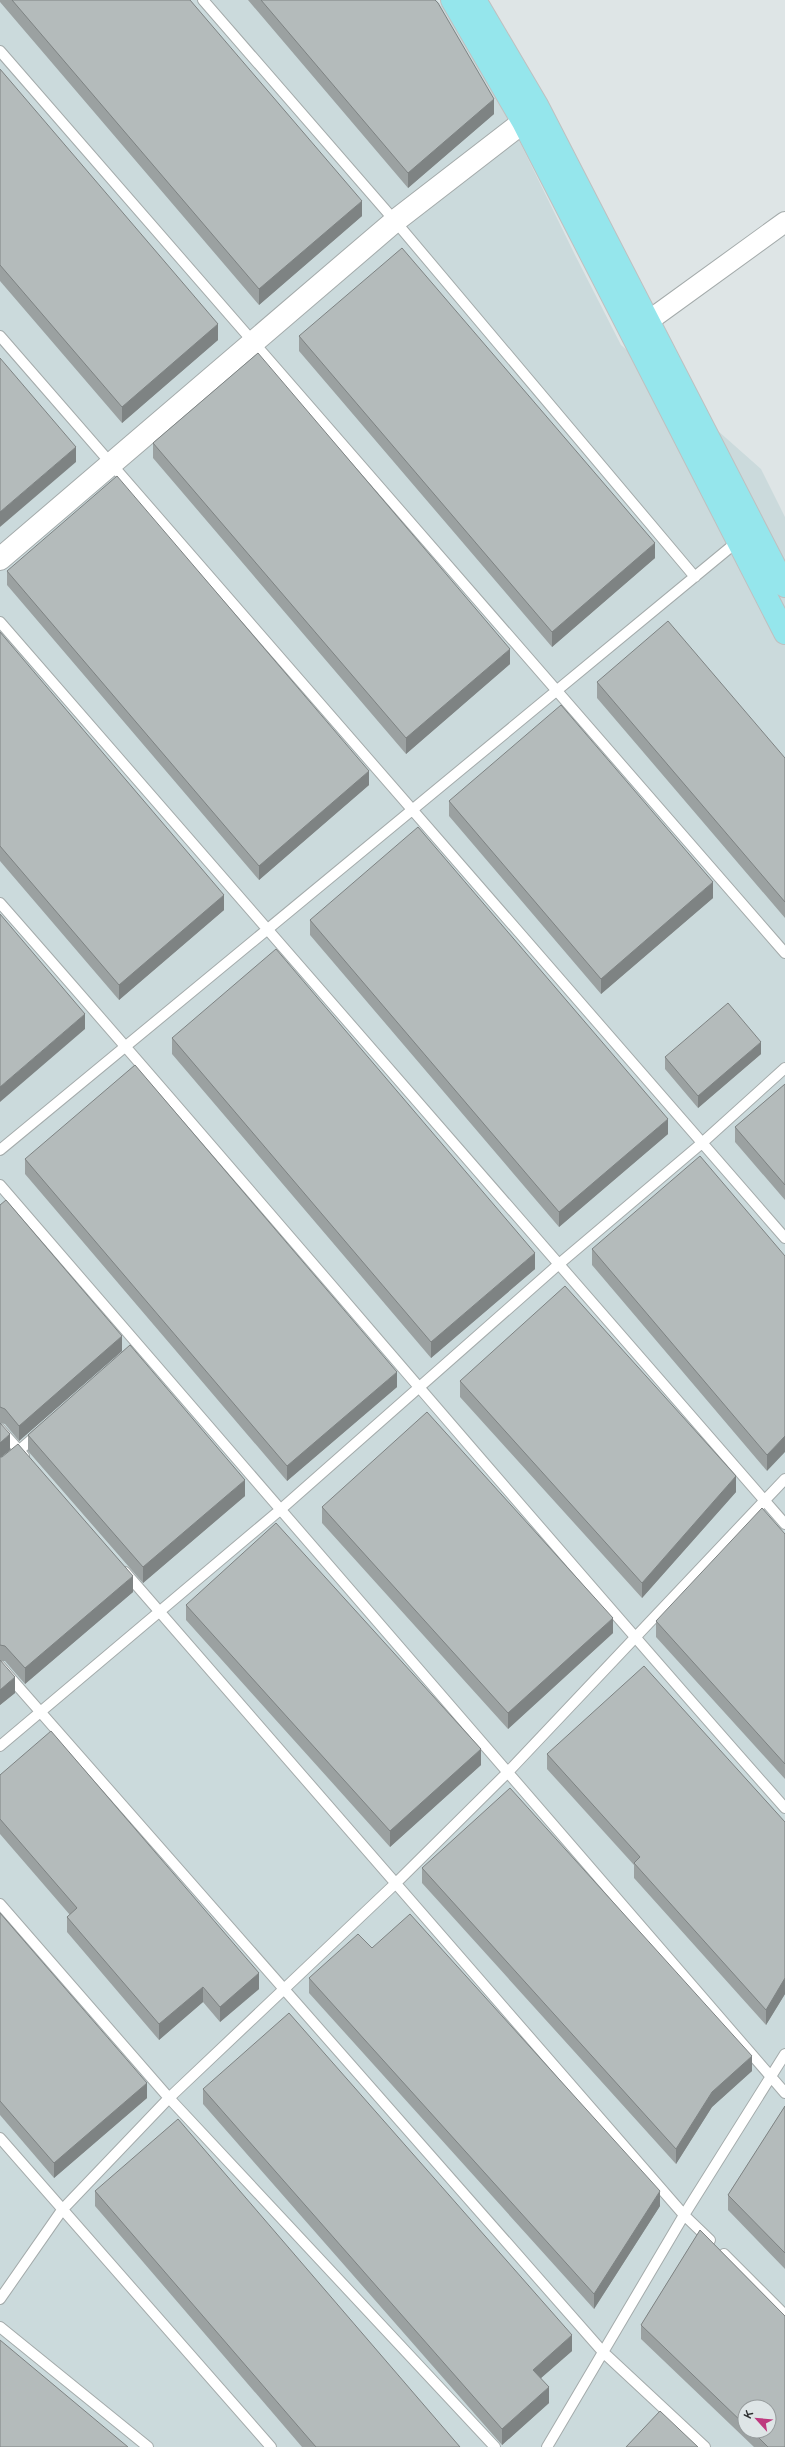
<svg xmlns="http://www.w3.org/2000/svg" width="785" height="2447" viewBox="0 0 785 2447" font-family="'Varela Round',sans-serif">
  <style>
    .built { fill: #cbdadc; fill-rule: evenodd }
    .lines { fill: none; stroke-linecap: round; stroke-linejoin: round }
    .service-casing { stroke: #a4abab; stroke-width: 12 }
    .minor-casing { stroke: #a4abab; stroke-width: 22 }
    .tertiary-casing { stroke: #a4abab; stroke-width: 24 }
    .primary-casing { stroke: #bfc0c0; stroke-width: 24 }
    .service { stroke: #fff; stroke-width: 10 }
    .minor { stroke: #fff; stroke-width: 20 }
    .tertiary { stroke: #fff; stroke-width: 22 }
    .primary { stroke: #95e6ec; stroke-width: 22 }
    .wall { fill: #9ba1a1; fill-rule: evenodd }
    .shaded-wall { fill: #7e8383 }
    .building { fill: #b4bbbb; stroke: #7e8383 }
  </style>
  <rect width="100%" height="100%" fill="#dee5e6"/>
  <path class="built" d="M0 0H437L473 46 575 255 621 345 761 469 785 517V2447H0ZM745 2407H769V2431H745Z"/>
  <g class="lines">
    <defs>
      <path id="service" d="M203 0 395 221 695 577
        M0 51 785 953
        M0 336 785 1238
        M0 622 785 1524
        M0 903C264 1203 520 1509 785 1808
        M0 1150 738 541
        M0 1185 785 2093
        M0 1429 24 1456
        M0 1467 38 1434
        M125 1572 684 2215 710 2240
        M0 1666 603 2352 705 2447
        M0 1746 280 1510 559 1264 702 1143 785 1068
        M0 1904 169 2098 495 2447
        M0 2138 271 2447
        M724 2254 785 2315
        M0 2299 62 2210 169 2098 396 1883 508 1772 785 1479
        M0 2327 148 2447
        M547 2447 684 2215 785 2054"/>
      <path id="minor" d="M647 322 785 222"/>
      <path id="tertiary" d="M0 559 395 221 523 122"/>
      <path id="primary" d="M452 0 523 122 785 633
        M475 0 537 105 785 586"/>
    </defs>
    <use href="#service" class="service-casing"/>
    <use href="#minor" class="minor-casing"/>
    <use href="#tertiary" class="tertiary-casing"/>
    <use href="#primary" class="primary-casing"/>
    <use href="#service" class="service"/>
    <use href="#minor" class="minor"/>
    <use href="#tertiary" class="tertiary"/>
    <use href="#primary" class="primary"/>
  </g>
  <path class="wall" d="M0 0H190L362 216 259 305 0 2Z
    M248 0H435L494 114 408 188Z
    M0 69 218 340 122 423 0 281Z
    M299 336 655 558 552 647 299 351Z
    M153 443 510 664 406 754 153 458Z
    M7 571 369 785 259 880 7 585Z
    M0 632 224 910 119 1000 0 861Z
    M597 682 785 758V918L597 698Z
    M449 801 713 898 601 994 449 816Z
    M310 920 668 1134 559 1227 310 935Z
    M172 1038 535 1269 431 1358 172 1054Z
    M761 1054 698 1108 665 1069V1057Z
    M785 1084V1200L735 1142V1127Z
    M25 1159 397 1387 287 1481 25 1174Z
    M0 1205 122 1351 19 1441 5 1424 0 1423Z
    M592 1249 785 1256 767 1471 592 1265Z
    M460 1381 736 1492 642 1598 460 1397Z
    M0 1423 10 1450 1 1457 133 1592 25 1684 5 1661H1L15 1693 0 1705Z
    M28 1435 245 1496 143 1583 28 1451Z
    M322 1507 613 1633 508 1729 322 1523Z
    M785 1534V1779L656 1637V1621Z
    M186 1605 481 1765 390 1847 186 1620Z
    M547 1754 785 1822V1994L766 2025 634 1878V1865L547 1769Z
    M0 1775 259 1989 220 2022 203 2002 159 2040 67 1932V1917L70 1915 0 1834Z
    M422 1868 752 2071 712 2107 676 2164 422 1883Z
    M0 1913 147 2098 54 2178 0 2115Z
    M372 1948 660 2206 594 2309 309 1993V1978Z
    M203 2089 572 2351 541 2378 549 2403 502 2445 203 2104Z
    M785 2106V2269L728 2210V2195Z
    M95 2191 460 2447H302L95 2206Z
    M700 2230 785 2316V2447H754L641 2339V2325ZM745 2407H769V2431H745Z"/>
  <path class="shaded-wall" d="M494 99V114L408 188V173Z
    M362 201V216L259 305V289Z
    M218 324V340L122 423V407Z
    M76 447V462L0 527V512Z
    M655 543V558L552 647V632Z
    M510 649V664L406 754V738Z
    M369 771V785L259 880V866Z
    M713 882V898L601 994V979Z
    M224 895V910L119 1000V985Z
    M85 1014V1029L0 1102V1087Z
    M761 1042V1054L698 1108V1096Z
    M668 1119V1134L559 1227V1212Z
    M535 1253V1269L431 1358V1342Z
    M122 1336V1351L19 1441V1426Z
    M397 1372V1387L287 1481V1466Z
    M10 1434V1450L0 1458V1443Z
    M785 1436V1452L767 1471V1455Z
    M736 1476V1492L642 1598V1583Z
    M245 1480V1496L143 1583V1567Z
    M133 1576V1592L25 1684V1668Z
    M613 1618V1633L508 1729V1713Z
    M15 1677V1693L0 1705V1690Z
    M481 1749V1765L390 1847V1831Z
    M259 1973V1989L220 2022V2007Z
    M785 1978V1994L766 2025V2010Z
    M203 1987V2002L159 2040V2024Z
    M752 2056V2071L712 2107 676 2164V2149L712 2092Z
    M147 2083V2098L54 2178V2163Z
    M660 2191V2206L594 2309V2294Z
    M572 2335V2351L533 2385V2370Z
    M549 2387V2403L502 2445V2429Z"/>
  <path class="building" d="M12 0H190L362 201 259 289Z
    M261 0H435L438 3 494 99 408 173Z
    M0 69 218 324 122 407 0 265Z
    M402 248 655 543 552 632 299 336Z
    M258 353 510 649 406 738 153 443Z
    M0 358 76 447 0 512Z
    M117 476 369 771 259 866 7 571Z
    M668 621 785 758V902L597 682Z
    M0 632 224 895 119 985 0 846Z
    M561 705 713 882 601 979 449 801Z
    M418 827 668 1119 559 1212 310 920Z
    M0 914 85 1014 0 1087Z
    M276 949 535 1253 431 1342 172 1038Z
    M728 1003 761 1042 698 1096 665 1057Z
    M135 1065 397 1372 287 1466 25 1159Z
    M785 1084V1185L735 1127Z
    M700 1156 785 1256V1436L767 1455 592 1249Z
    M6 1200 122 1336 19 1426 5 1409 0 1407V1205Z
    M565 1286 736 1476 642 1583 460 1381Z
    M130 1345 245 1480 143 1567 28 1435Z
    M427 1412 613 1618 508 1713 322 1507Z
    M0 1423 10 1434 0 1443Z
    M18 1444 133 1576 25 1668 5 1646 0 1645V1457H2Z
    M762 1508 785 1534V1764L656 1621Z
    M276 1523 481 1749 390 1831 186 1605Z
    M0 1660 15 1677 0 1690Z
    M644 1666 785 1822V1978L766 2010 634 1863 640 1857 547 1754Z
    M51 1731 259 1973 220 2007 203 1987 159 2024 67 1917 77 1908 0 1819V1775Z
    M510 1788 752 2056 712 2092 676 2149 422 1868Z
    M0 1913 147 2083 54 2163 0 2101Z
    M410 1914 660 2191 594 2294 309 1978 358 1934 372 1948Z
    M289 2013 572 2335 533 2370 549 2387 502 2429 203 2089Z
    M785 2106V2253L728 2195Z
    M178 2119 460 2447H316L95 2191Z
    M700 2230 785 2316V2447H768L752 2431H769V2407H745V2425L641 2325Z
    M0 2340 128 2447H0Z
    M660 2411 698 2447H626Z"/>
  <g transform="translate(757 2419) rotate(297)"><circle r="19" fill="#dee5e6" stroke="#969b9c"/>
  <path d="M0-3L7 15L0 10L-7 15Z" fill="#be397e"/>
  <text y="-6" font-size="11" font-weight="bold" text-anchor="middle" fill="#2b2d2e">K</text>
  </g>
</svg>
